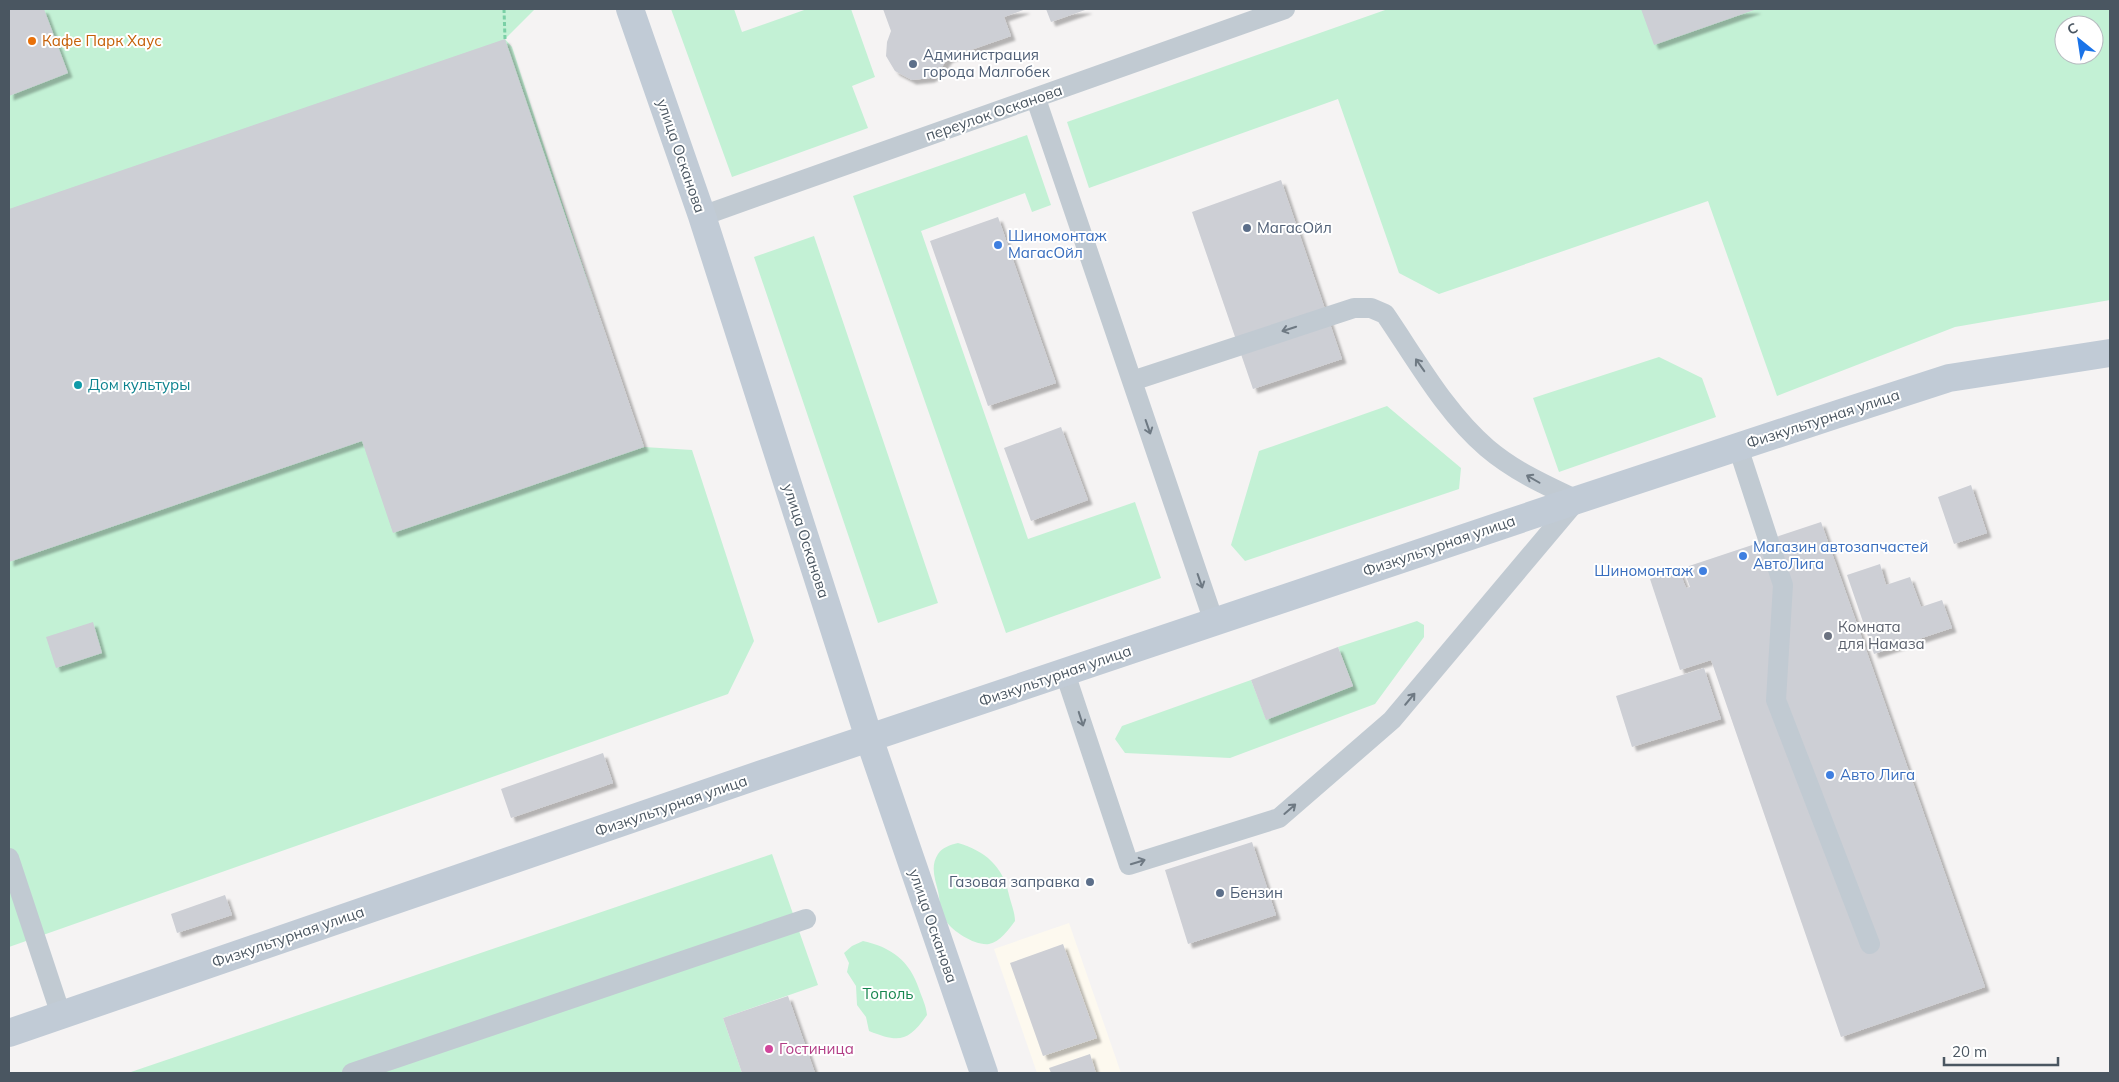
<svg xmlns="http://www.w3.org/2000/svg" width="2119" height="1082" viewBox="0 0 2119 1082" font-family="Mulish,sans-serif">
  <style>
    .commercial { fill: #fdf9ef }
    .green { fill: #c3f1d5; fill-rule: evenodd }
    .building { fill: #cdcfd5; filter: url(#shadow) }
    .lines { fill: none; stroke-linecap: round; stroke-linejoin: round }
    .path { stroke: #7ad0a6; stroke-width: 3; stroke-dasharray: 4 2.5; stroke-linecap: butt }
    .lane { stroke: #c1cad2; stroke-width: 20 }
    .secondary { stroke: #c1cbd6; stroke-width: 28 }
    .oneway { stroke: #6e7983 }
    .food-dot { fill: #e8710a; stroke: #fff; stroke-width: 2 }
    .service-dot { fill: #5c6f8a; stroke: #fff; stroke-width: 2 }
    .shop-dot { fill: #3f7fe0; stroke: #fff; stroke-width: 2 }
    .culture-dot { fill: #0f9aa8; stroke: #fff; stroke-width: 2 }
    .worship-dot { fill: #6b7280; stroke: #fff; stroke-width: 2 }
    .hotel-dot { fill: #d1479c; stroke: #fff; stroke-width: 2 }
    .labels { text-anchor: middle; stroke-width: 4; stroke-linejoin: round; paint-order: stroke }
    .food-label { font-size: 15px; fill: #c56008; stroke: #fff; text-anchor: start }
    .service-label { font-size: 15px; fill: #4e5e75; stroke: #fff; text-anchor: start }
    .street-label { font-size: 15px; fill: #4a5661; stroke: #fff }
    .shop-label { font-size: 15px; fill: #366cbe; stroke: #fff; text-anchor: start }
    .culture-label { font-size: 15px; fill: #0d838f; stroke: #fff; text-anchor: start }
    .worship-label { font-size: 15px; fill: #5b616d; stroke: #fff; text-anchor: start }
    .park-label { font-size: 15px; fill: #17864f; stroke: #fff }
    .hotel-label { font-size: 15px; fill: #b23c85; stroke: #fff; text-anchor: start }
  </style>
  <defs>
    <filter id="shadow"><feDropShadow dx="4.5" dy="4.5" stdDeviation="1" flood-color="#0004"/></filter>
  </defs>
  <rect width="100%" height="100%" fill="#f5f3f3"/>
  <path class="commercial" d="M1069 923 1121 1073H1037L994 949Z"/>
  <path class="green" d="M9 9H535L505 39 512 47 627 402 644 447 692 450 754 641 728 694 9 947Z
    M671 9H734L742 32 807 9H851L875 77 852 86 868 128 732 177Z
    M1388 9H2110V300L1955 327 1777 396 1708 201 1439 294 1399 273 1338 99 1089 188 1067 122ZM2064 25H2094V55H2064Z
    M1027 135 1051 205 1032 212 1025 193 921 231 1028 539 1135 502 1161 578 1006 633 853 196Z
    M814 236 938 603 878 623 754 257Z
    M1659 357 1702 378 1716 417 1559 472 1533 398Z
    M1387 406 1461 468 1459 489 1245 561 1231 545 1259 451Z
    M1417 621 1424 625V637L1375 704 1230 758 1125 753 1115 739 1122 726 1251 680 1266 719 1353 686 1338 647Z
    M958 843C985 851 1003 866 1009 895 1011 904 1015 912 1015 921 1009 929 1000 942 989 944 976 946 953 932 946 921 940 913 940 901 938 891 935 879 930 866 938 854 943 847 950 845 958 843Z
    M772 854 818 985 723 1018 742 1073H128Z
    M863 941C891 947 910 961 919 989 922 998 926 1005 927 1015 908 1042 899 1043 869 1031L866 1017 857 1005 856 986 847 972 849 963 844 953 852 946Z"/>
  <path class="building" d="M9 9H44L68 73 9 96Z
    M883 9H1026L1004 17 1011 36 948 58 937 74 930 78 912 80 895 71 886 56 887 42 891 31Z
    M1046 9H1088L1051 22Z
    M1641 9H1757L1654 45Z
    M505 39 644 447 393 533 362 441 9 562V209Z
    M1281 180 1342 359 1253 389 1192 212Z
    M998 217 1056 383 988 406 930 241Z
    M1061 427 1088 500 1031 521 1004 448Z
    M1971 485 1987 533 1954 544 1938 497Z
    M1821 522 1985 987 1841 1037 1711 660 1680 670 1650 579 1679 570 1686 588 1690 587 1683 568Z
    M1880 564 1886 585 1910 577 1921 607 1942 600 1952 628 1874 654 1847 575Z
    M93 622 102 653 56 668 46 637Z
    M1338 647 1353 686 1266 720 1251 680Z
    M1704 668 1721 719 1632 747 1616 696Z
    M603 753 613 783 511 818 501 789Z
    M1252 842 1276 915 1188 944 1165 870Z
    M225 895 232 915 177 933 171 914Z
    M1063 944 1097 1038 1043 1056 1010 963Z
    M788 996 815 1073H742L723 1018Z
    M1090 1054 1096 1073H1051L1049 1068Z"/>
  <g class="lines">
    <path class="path" d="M504 9 505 39"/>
    <path class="lane" d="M1036 99 1214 622
      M702 216 1285 9
      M1738 447 1783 585 1776 700 1870 944
      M1065 673 1129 865 1279 818 1392 720 1577 500C1545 485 1514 471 1487 448 1445 412 1416 359 1385 314L1371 308H1354L1132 381
      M9 858 61 1015
      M352 1073 806 919"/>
    <path class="secondary" d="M630 9 702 216 869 738 984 1073
      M9 1033 759 775 1577 500 1844 412 1949 378 2110 353"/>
  </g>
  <defs><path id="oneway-shaft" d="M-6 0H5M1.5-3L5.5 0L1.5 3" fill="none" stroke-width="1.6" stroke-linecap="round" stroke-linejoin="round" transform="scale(1.25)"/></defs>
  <g class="oneway">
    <use href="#oneway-shaft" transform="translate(1289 329) rotate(162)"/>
    <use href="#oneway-shaft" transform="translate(1420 365) rotate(-125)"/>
    <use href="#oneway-shaft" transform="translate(1148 427) rotate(71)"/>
    <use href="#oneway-shaft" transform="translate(1533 479) rotate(-150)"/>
    <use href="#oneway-shaft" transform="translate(1200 581) rotate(71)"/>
    <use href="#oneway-shaft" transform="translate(1410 699) rotate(-50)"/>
    <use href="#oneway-shaft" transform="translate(1081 719) rotate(72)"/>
    <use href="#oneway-shaft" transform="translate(1290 809) rotate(-41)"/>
    <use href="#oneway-shaft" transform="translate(1138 862) rotate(-17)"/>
  </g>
  <circle class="food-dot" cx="32" cy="41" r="5"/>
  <g class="service-dot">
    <circle cx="913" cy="64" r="5"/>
    <circle cx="1247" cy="228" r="5"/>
    <circle cx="1090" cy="882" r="5"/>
    <circle cx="1220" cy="893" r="5"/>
  </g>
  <g class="shop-dot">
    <circle cx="998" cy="245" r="5"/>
    <circle cx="1743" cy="556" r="5"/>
    <circle cx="1703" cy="571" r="5"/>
    <circle cx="1830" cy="775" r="5"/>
  </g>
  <circle class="culture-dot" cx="78" cy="385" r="5"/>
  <circle class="worship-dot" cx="1828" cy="636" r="5"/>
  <circle class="hotel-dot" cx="769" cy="1049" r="5"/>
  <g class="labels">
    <g class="food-label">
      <text x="42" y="46">Кафе Парк Хаус</text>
    </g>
    <g class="service-label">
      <text x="923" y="60">Администрация<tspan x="923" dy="17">города Малгобек</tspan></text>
      <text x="1257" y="233">МагасОйл</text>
      <text x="1080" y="887" text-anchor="end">Газовая заправка</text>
      <text x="1230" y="898">Бензин</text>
    </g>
    <g class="street-label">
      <text transform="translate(994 113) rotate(-19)" y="5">переулок Осканова</text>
      <text transform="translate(681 156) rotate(71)" y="5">улица Осканова</text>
      <text transform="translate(1823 419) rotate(-18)" y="5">Физкультурная улица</text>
      <text transform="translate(806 541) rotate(72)" y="5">улица Осканова</text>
      <text transform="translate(1439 546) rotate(-19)" y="5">Физкультурная улица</text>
      <text transform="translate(1055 676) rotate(-19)" y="5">Физкультурная улица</text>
      <text transform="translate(671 806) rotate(-19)" y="5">Физкультурная улица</text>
      <text transform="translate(933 926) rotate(71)" y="5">улица Осканова</text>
      <text transform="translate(288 937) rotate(-19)" y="5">Физкультурная улица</text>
    </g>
    <g class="shop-label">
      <text x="1008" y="241">Шиномонтаж<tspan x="1008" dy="17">МагасОйл</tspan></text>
      <text x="1753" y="552">Магазин автозапчастей<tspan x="1753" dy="17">АвтоЛига</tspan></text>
      <text x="1693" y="576" text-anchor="end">Шиномонтаж</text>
      <text x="1840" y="780">Авто Лига</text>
    </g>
    <g class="culture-label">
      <text x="88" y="390">Дом культуры</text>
    </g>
    <g class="worship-label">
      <text x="1838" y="632">Комната<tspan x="1838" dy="17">для Намаза</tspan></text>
    </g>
    <g class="park-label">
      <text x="888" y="999">Тополь</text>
    </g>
    <g class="hotel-label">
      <text x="779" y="1054">Гостиница</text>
    </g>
  </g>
  <rect width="2119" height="1082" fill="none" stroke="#4a5661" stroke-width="20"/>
  <g transform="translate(2079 40) rotate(330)"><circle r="24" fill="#ffffff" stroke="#b7bbc0"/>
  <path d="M0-4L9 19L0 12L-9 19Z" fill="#1a73e8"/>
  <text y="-8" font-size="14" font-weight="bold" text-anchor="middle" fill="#4a5661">С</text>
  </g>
  <path d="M1944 1057v8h114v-8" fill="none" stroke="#4a5661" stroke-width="2.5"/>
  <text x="1952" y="1057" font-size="15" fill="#4a5661" stroke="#ffffff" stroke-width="4" paint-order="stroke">20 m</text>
</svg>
